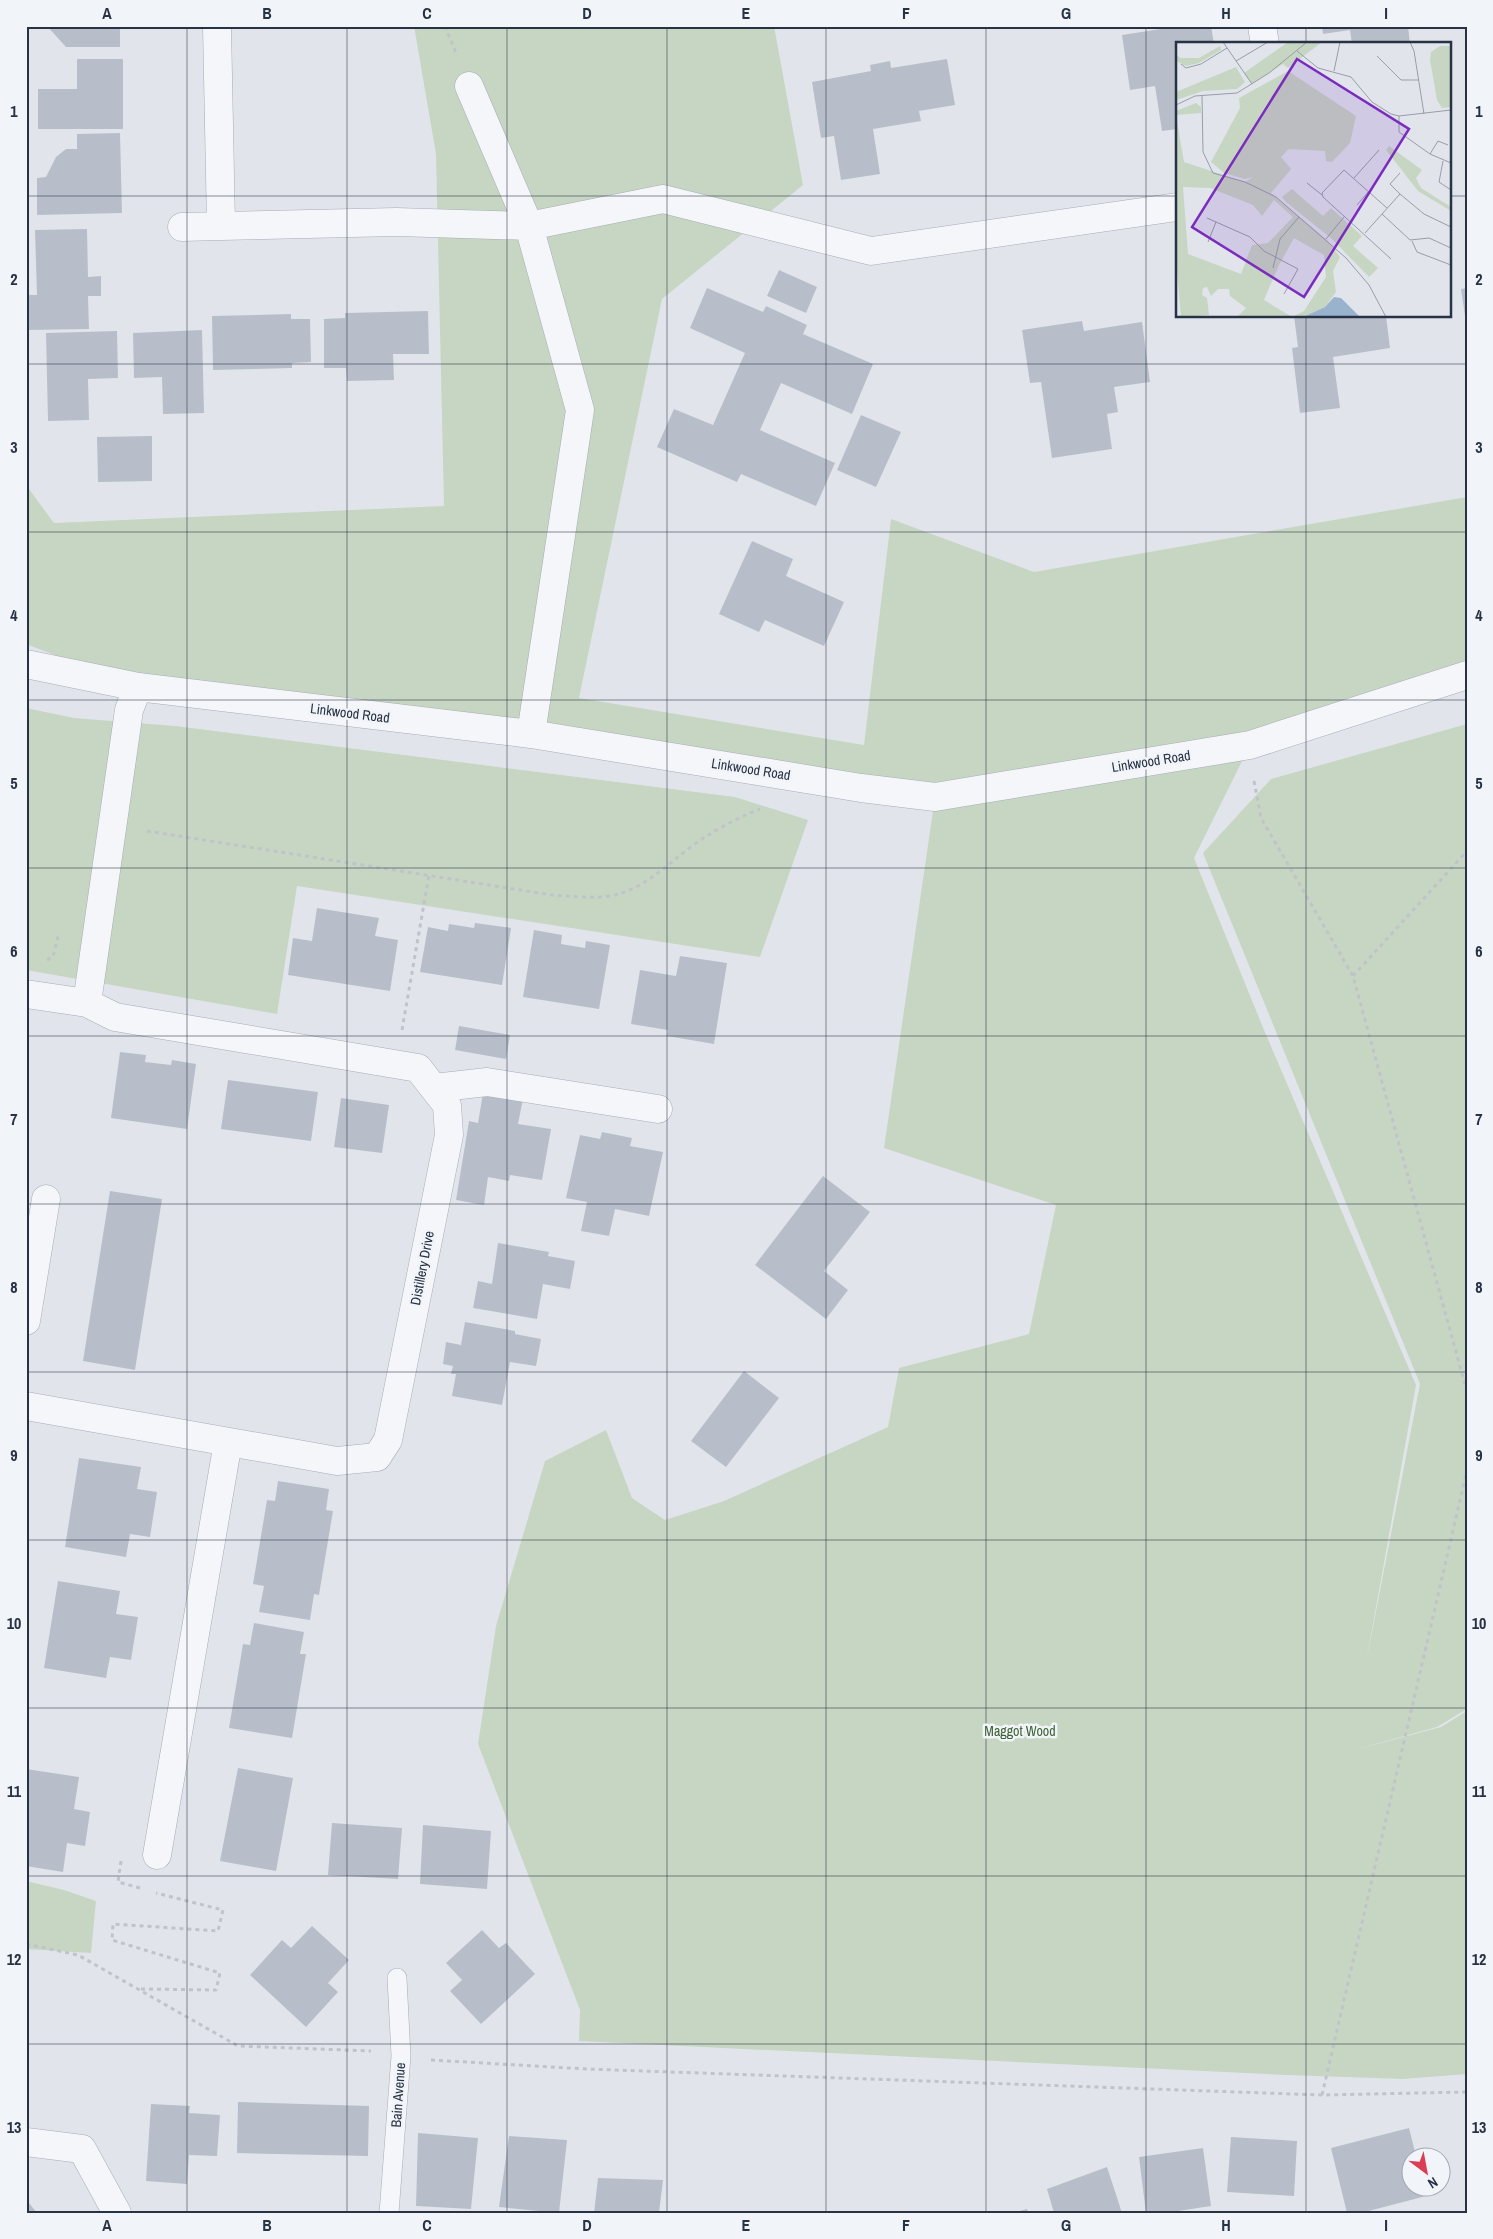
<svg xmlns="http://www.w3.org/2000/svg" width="1493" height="2239" viewBox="0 0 1493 2239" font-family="'Archivo Narrow',sans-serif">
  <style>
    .green { fill: #c7d6c2 }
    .building { fill: #b8bec9 }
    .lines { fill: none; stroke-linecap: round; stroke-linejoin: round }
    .service-casing { stroke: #a6acb6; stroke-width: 20 }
    .minor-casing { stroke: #a6acb6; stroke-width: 29 }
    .path { stroke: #c0c3ca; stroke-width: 3; stroke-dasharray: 4 4; stroke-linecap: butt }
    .service { stroke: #f5f6f9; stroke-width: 19 }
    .minor { stroke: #f5f6f9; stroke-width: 28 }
    .grid { fill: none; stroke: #283245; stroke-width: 1; stroke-opacity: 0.55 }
    .labels { text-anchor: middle; stroke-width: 5; stroke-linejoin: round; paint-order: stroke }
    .street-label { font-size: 14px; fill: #283245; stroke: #f1f4f8 }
    .park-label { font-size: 14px; fill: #3d6234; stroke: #f1f4f8 }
    .inset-road { fill: none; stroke: #979da9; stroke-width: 1 }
    .view { fill: #7b2cbf; fill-opacity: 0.15; stroke: #7b2cbf; stroke-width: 2.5 }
    .inset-edge { fill: none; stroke: #283245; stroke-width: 2.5 }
    .neatline { fill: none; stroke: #283245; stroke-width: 2 }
    .grid-label { font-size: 16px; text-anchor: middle; font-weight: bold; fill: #283245 }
  </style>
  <rect width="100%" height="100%" fill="#e1e5eb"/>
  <path class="green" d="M414 26H774L803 185 662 299 579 698 864 745 891 519 1034 572 1467 497V675L1250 745 1194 858 1264 1030 1416 1385 1366 1663 1420 1384 1203 853 1271 779 1467 724V1709L1437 1727 1350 1751 1441 1727 1467 1711V2074L1403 2079 1286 2075 579 2041 580 2010 478 1744 496 1626 545 1461 606 1430 632 1498 665 1520 724 1501 888 1427 899 1368 1029 1334 1056 1205 884 1148 935 797 138 687 26 644V485L54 523 444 506 436 154Z
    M26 708 74 718 175 726 735 797 808 820 760 957 297 886 277 1014 26 970Z
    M26 1881 64 1890 96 1901 91 1953 26 1949Z"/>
  <path class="building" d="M47 26H120V47H66Z
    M1180 26H1211L1214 44H1177V129L1162 131 1155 86 1130 90 1122 35Z
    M1322 26H1408L1410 44H1352L1350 30 1323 34Z
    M77 59H123V129H38V89H77Z
    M947 59 955 105 919 111 921 121 873 129 880 174 841 180 834 136 821 138 812 82 871 71 870 65 890 61 891 68Z
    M120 133 122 213 37 215V178L46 177 56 157 66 149H77V134Z
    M87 229 88 277 101 276V296H88L89 329 26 330V295H37L35 230Z
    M779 270 817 287 806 313 767 296Z
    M707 288 763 312 766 306 807 325 803 334 873 364 852 414 781 383 760 430 835 463 816 506 741 474 737 482 657 447 674 409 713 425 745 353 690 328Z
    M1467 288V323H1466L1461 289Z
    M428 311 429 354H393L394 380 347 381 346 368H324V319L345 318V313Z
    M291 314V319H310L311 362 292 363V368L213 370 212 316Z
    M1294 316H1386L1390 348 1333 357 1340 408 1300 413 1292 348 1298 347Z
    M1082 321 1084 331 1142 322 1150 382 1114 387 1118 412 1107 414 1112 449 1052 458 1041 382 1030 383 1022 330Z
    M202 330 204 413 163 414 162 377 134 378 133 333Z
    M117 331 118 378 88 379 89 420 48 421 46 333Z
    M861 415 901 432 876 487 837 470Z
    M152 436V481L98 482 97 437Z
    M752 541 793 559 786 576 844 602 824 646 765 620 759 632 719 614Z
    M317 908 379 918 375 936 398 940 390 991 288 975 293 938 312 941Z
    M475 923 511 928 502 985 420 972 428 927 448 931 449 924 474 928Z
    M534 930 562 935 561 944 585 948 586 941 610 945 599 1009 523 997Z
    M680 956 727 963 714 1044 667 1036 668 1030 631 1024 640 970 676 976Z
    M459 1026 510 1035 506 1059 455 1050Z
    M120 1052 146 1055 145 1062 171 1065 172 1060 196 1064 187 1129 111 1118Z
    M228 1080 318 1092 311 1141 221 1129Z
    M483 1093 523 1099 518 1124 551 1129 542 1180 510 1175 509 1181 488 1177 484 1205 456 1200 469 1121 478 1123Z
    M341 1098 389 1105 382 1153 334 1147Z
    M602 1132 632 1138 630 1146 663 1152 649 1216 615 1209 609 1236 581 1231 587 1202 566 1198 580 1135 600 1139Z
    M823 1176 870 1212 824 1271 848 1290 826 1319 755 1265Z
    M110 1191 162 1199 135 1370 83 1361Z
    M498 1243 549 1252 548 1256 575 1261 570 1289 543 1284 537 1319 473 1308 478 1281 492 1284Z
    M465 1322 515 1331V1334L541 1339 536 1366 510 1362 502 1405 452 1396 456 1374H451L453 1366 443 1364 446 1342 461 1345Z
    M744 1371 779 1398 726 1467 691 1441Z
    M79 1458 141 1467 137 1489 157 1492 150 1537 130 1534 126 1557 65 1547Z
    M278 1481 329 1489 326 1510 333 1511 319 1595 314 1594 310 1620 259 1612 264 1586 253 1584 267 1500 275 1501Z
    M58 1581 120 1591 116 1614 138 1617 131 1660 110 1657 106 1678 44 1668Z
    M254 1623 304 1632 300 1654H306L292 1738 229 1728 243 1644 250 1645Z
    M238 1768 293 1778 276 1871 220 1861Z
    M26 1769 79 1777 74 1809 90 1812 85 1846 67 1843 63 1872 26 1866Z
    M332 1823 402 1828 398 1879 328 1875Z
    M423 1825 491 1831 487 1889 420 1884Z
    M312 1926 349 1960 328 1983 338 1992 306 2027 250 1975 282 1940 291 1948Z
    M482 1930 499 1948 506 1943 535 1974 481 2024 450 1991 462 1980 446 1963Z
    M238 2102 369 2106 368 2156 237 2153Z
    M151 2104 190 2106 189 2113 220 2115 217 2156 189 2155 187 2184 146 2181Z
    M1409 2128 1416 2156H1410V2186H1424L1426 2196 1361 2213H1347L1331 2148Z
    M418 2133 478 2138 471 2209 416 2206Z
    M509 2136 567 2140 559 2213 499 2207Z
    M1231 2137 1297 2141 1294 2196 1227 2192Z
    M1203 2148 1211 2206 1165 2213H1146L1139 2157Z
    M1107 2167 1122 2213H1054L1047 2189Z
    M598 2178 663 2180 659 2213H594Z
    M29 2203 37 2213H26V2205Z
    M1027 2209 1028 2213H1016V2212Z"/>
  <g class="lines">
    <defs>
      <path id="service" d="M389 2213 401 2056 397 1978"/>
      <path id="minor" d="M217 26 221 226 396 222 529 226 663 199 871 251 1177 207
        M1262 26 1265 44
        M469 86 529 226 580 410 531 734
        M182 227 221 226
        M26 664 138 687 531 734 861 788 935 797 1250 745 1467 675
        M26 994 87 1003 115 1017 418 1068 447 1105 449 1135 388 1440 377 1457 337 1461 26 1406
        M87 1003 129 710 138 687
        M434 1088 487 1082 658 1109
        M26 1321 46 1199
        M157 1855 228 1442
        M26 2142 82 2149 117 2213"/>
    </defs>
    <use href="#service" class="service-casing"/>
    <use href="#minor" class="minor-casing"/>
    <path class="path" d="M445 26 456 53
      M1254 781 1261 818 1353 976 1467 1392
      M147 831 552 895C570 896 591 899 609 896 645 890 668 863 696 843 717 829 737 818 760 809
      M47 960 53 957 58 936
      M1353 976 1467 851
      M402 1030 429 875
      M121 1861 118 1882 140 1888
      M26 1944 78 1955 238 2046 371 2051
      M141 1989 216 1990 220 1973 112 1940 113 1924 218 1931 223 1910 156 1893
      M431 2060 586 2069 1322 2095 1467 2092
      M1322 2095 1467 1470"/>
    <use href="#service" class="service"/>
    <use href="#minor" class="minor"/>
  </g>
  <path class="grid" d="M187 26V2213M347 26V2213M507 26V2213M667 26V2213M826 26V2213M986 26V2213M1146 26V2213M1306 26V44M26 196H1177M1449 196H1467M1306 316V2213M26 364H1467M26 532H1467M26 700H1467M26 868H1467M26 1036H1467M26 1204H1467M26 1372H1467M26 1540H1467M26 1708H1467M26 1876H1467M26 2044H1467"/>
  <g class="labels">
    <g class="street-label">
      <text transform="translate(350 713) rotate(7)" y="5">Linkwood Road</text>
      <text transform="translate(1151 761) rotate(-9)" y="5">Linkwood Road</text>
      <text transform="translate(751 769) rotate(9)" y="5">Linkwood Road</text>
      <text transform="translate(422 1268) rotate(-79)" y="5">Distillery Drive</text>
      <text transform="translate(398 2095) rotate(-86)" y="5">Bain Avenue</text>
    </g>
    <g class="park-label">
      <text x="1020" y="1736">Maggot Wood</text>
    </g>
  </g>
  <g transform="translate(1176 42)">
    <rect width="275" height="275" fill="#e1e5eb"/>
    <path d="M112 0H146L112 26 107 22 76 42 68 31ZM44 4 45 8 23 21 10 24 0 19V13L5 16H23ZM264 4H275V65L266 66 261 58 254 18 255 10ZM60 25 69 40 61 47 27 49 0 58V50ZM112 29 180 74 174 101 156 120 150 119 149 109 113 107 105 115 115 127 95 151 150 197 164 215 157 229 160 250 149 265 127 275H61L70 266 54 254 53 247H42L35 254 31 245 27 246 26 253 31 256 33 273 5 275 0 216V69L20 61 25 65V71L0 73 8 120 69 140 77 135 69 137 48 131 35 120 64 66 63 56ZM7 145 34 146 77 163 86 174 98 158 117 175 92 201 76 203 65 232 12 212ZM118 196 148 213 150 235 128 269 116 275 88 258 103 223ZM213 104 246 128 240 136 245 146 275 165V169L242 149 210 108ZM116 147 147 174 155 166 186 194 177 204 202 226 193 235 156 197 110 160 106 155Z" fill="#c7d6c2" fill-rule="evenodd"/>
    <path d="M158 255 165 256 184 275H127L149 265Z" fill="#99b3ce"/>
    <path class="inset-road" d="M47 0 76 42M234 0 238 9 248 72M121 9 142 26 175 35 196 60 215 72 223 74 275 68M201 14 225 38H243M60 19 92 0M5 22 10 26 25 22 51 6M158 29 164 0M26 53 27 110 37 131 69 140 100 155 170 216 193 243 210 275M0 63 19 54 61 51 93 31 131 0M223 74V90L254 112 275 121M254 112 262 99 272 103M267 119 263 140 275 148M224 131 214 142 224 152M178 136 203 108M131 141 146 153M181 163 193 149M211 166 168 128 146 151 147 155 215 217M206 172 234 198 253 196 275 206M31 176 74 195 88 209 122 227 108 252M189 191 224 152 248 172 275 185M150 197 168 175M236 199 241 210 275 223M32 200 40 180M97 226 104 197 123 175"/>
    <path class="view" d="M121 17 233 87 128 255 16 185Z"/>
    <rect width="275" height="275" class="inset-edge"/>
  </g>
  <rect width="1493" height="2239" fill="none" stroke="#f1f4f8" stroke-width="55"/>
  <g transform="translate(1426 2172) rotate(148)"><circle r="24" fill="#f1f4f8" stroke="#a1a6b0"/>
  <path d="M0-4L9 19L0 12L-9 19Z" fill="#da3d54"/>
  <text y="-8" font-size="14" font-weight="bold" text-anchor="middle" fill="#283245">N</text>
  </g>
  <rect x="28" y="28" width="1438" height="2184" class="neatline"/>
  <g class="grid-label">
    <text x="107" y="19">A</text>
    <text x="267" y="19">B</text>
    <text x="427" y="19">C</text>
    <text x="587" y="19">D</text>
    <text x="746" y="19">E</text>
    <text x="906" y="19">F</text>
    <text x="1066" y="19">G</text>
    <text x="1226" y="19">H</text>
    <text x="1386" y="19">I</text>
    <text x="14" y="117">1</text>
    <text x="1479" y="117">1</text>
    <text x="14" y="285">2</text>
    <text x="1479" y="285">2</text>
    <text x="14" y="453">3</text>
    <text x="1479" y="453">3</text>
    <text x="14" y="621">4</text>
    <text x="1479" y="621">4</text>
    <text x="14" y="789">5</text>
    <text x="1479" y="789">5</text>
    <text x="14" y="957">6</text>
    <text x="1479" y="957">6</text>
    <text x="14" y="1125">7</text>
    <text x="1479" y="1125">7</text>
    <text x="14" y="1293">8</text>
    <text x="1479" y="1293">8</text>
    <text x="14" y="1461">9</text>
    <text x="1479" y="1461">9</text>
    <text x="14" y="1629">10</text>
    <text x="1479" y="1629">10</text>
    <text x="14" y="1797">11</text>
    <text x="1479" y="1797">11</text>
    <text x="14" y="1965">12</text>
    <text x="1479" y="1965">12</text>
    <text x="14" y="2133">13</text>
    <text x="1479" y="2133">13</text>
    <text x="107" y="2231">A</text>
    <text x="267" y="2231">B</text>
    <text x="427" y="2231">C</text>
    <text x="587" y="2231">D</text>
    <text x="746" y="2231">E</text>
    <text x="906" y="2231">F</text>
    <text x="1066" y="2231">G</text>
    <text x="1226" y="2231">H</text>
    <text x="1386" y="2231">I</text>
  </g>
</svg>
